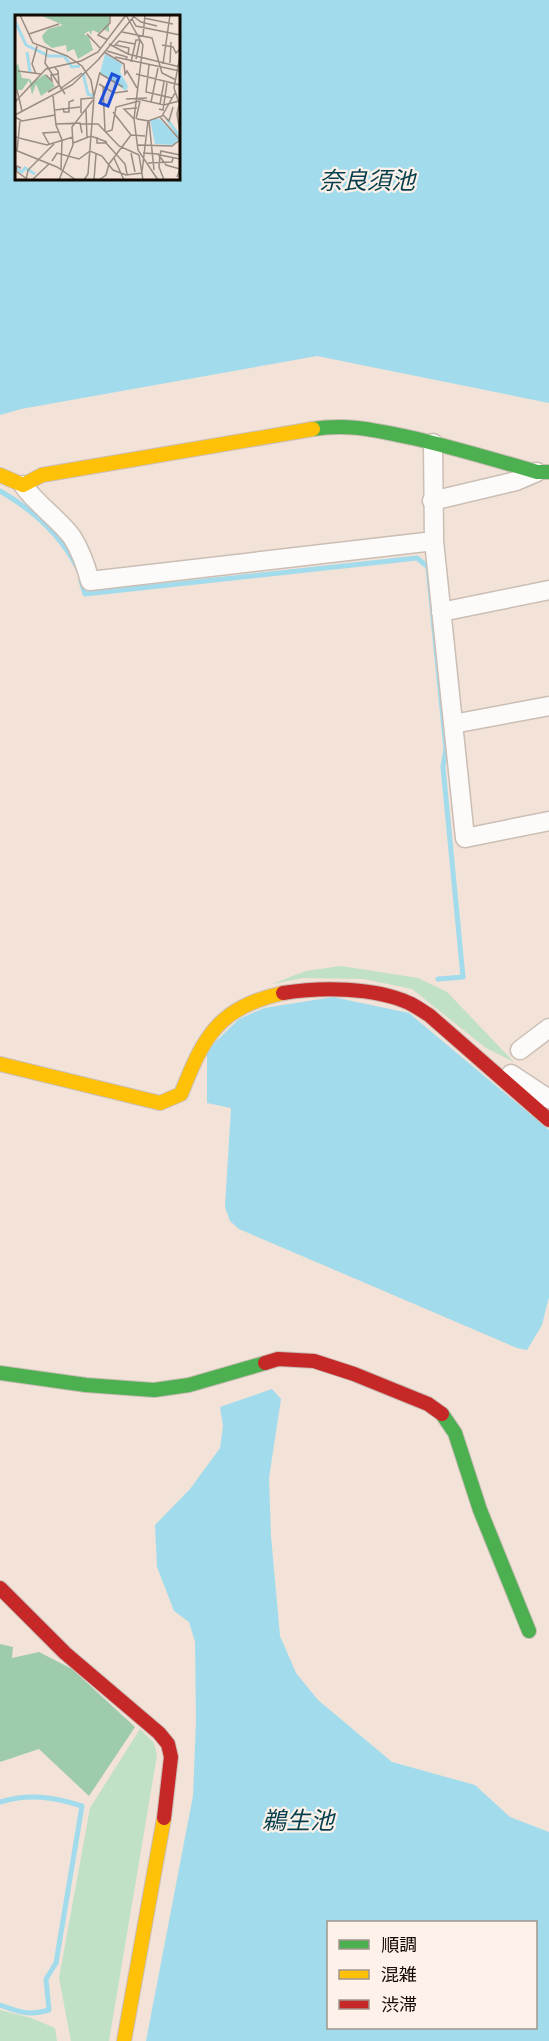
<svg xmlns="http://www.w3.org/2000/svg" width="549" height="2041" viewBox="0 0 549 2041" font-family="'Sofia Sans Condensed','Noto Sans JP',sans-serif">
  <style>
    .green { fill: #c0e1c6 }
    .forest { fill: #9ecbac }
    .water { fill: #a2dcec; fill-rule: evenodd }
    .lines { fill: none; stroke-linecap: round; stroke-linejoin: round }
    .stream { stroke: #a2dcec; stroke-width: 5 }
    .street-casing { stroke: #cabeb5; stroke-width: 21 }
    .fast-casing { stroke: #cabeb5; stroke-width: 16 }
    .slow-casing { stroke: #cabeb5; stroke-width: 16 }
    .jam-casing { stroke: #cabeb5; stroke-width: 16 }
    .street { stroke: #fdfbf9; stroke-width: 18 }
    .fast { stroke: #4caf50; stroke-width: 14 }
    .slow { stroke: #ffc107; stroke-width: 14 }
    .jam { stroke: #c62828; stroke-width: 14 }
    .labels { text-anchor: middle; stroke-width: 4.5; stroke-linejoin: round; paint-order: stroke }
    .water-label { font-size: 24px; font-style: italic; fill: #053f4d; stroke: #fef1e9 }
    .inset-river { fill: none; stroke: #a2dcec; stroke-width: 3 }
    .inset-road { fill: none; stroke: #998c83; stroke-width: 1.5 }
    .view { fill: #1d4ed8; fill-opacity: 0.15; stroke: #1d4ed8; stroke-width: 3 }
    .inset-edge { fill: none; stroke: #130a04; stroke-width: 3 }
  </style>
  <rect width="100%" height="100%" fill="#f2e2d7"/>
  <path class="green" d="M341 966 418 978 447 992 514 1062 486 1048 412 989 364 979 303 978 272 984 306 971Z
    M140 1729 154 1743 157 1755 109 2041H71L59 1978 90 1808Z
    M0 2010 31 2018 55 2028 57 2041H0Z"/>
  <path class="forest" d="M0 1644 13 1647 12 1658 39 1652 72 1669 135 1727 89 1796 39 1749 0 1762Z"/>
  <path class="water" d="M0 0H549V403L317 356 21 409 0 415ZM16 16H178V178H16Z
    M333 997 409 1013 549 1130V1297L542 1325 527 1350 517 1348 239 1229 230 1221 225 1207 231 1108 207 1103V1050L239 1019 264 1008Z
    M272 1389 281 1399 269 1478 271 1536 280 1636 296 1673 318 1700 392 1762 475 1785 510 1817 549 1832V2041H146L193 1796 196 1721 195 1642 189 1622 174 1611 157 1567 155 1525 190 1489 220 1448 223 1426 220 1407ZM536 1922V2028H328V1922Z"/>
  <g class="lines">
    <path class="stream" d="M0 491C33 510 61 535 78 569
      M81 581 85 594 417 558 428 567 446 749 443 767 463 977 438 979
      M0 1802C29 1793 53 1797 82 1806L56 1963 46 1979 49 2010C28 2016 19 2012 0 2005"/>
    <defs>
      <path id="street" d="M433 443 434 541 465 838 549 821
        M23 485C37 505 58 518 72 537 81 551 86 566 90 581L434 541
        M432 501 516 481 537 472
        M441 612 549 590
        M453 724 549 706
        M520 1050 549 1028
        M511 1074 549 1099"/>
      <path id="fast" d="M313 429C349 423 378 431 413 438 455 448 496 460 537 472H549
        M0 1373 86 1385 154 1390 189 1385 265 1363
        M442 1414 455 1433 480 1510 529 1631"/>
      <path id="slow" d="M0 475 23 485 42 475 313 429
        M0 1064 160 1103 181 1094C204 1036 218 1008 283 993
        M124 2041 164 1818"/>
      <path id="jam" d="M283 993C320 987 374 987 409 1003 416 1006 422 1011 429 1015L549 1120
        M265 1363 278 1359 314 1361 354 1374 428 1404 442 1414
        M0 1588 65 1653 159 1733 168 1744 171 1757 164 1818"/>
    </defs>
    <use href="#street" class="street-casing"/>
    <use href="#fast" class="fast-casing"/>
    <use href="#slow" class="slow-casing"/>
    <use href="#jam" class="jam-casing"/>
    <use href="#street" class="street"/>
    <use href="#fast" class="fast"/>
    <use href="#slow" class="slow"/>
    <use href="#jam" class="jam"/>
  </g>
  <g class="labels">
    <g class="water-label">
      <text x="367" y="189">奈良須池</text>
      <text x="298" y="1829">鵜生池</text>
    </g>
  </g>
  <g transform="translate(15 15)">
    <rect width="165" height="165" fill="#f2e2d7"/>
    <path d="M94 0V17L87 14 84 18 77 15 76 20 74 16 69 19 74 22 78 35 63 44 59 34 52 37 51 30 37 33 29 27 27 21 33 14 48 10 25 0ZM3 49 7 63 15 64 17 68 30 59 40 71 26 81 21 69 17 80 14 65 7 75H0V51Z" fill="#9ecbac"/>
    <path d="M90 39 107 49 105 57 113 71 111 76 85 58ZM135 104H145L164 125 157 130 140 129Z" fill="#a2dcec"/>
    <path class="inset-river" d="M0 6 11 30 34 41H49L57 52 65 51M12 37 15 57M68 58 73 79 79 81M152 104 165 122M1 153 7 157 10 153 20 159"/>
    <path class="inset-road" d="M5 0 18 28 52 41 67 51 76 65 79 82 73 159 69 165M111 0 128 30 119 104 123 135 143 165M118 1 126 7 142 11M129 3 158 9M117 4 121 11 165 20M107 17 137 23 147 58 161 65M14 19 44 9M72 19 86 34M128 21 130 0M93 25 83 20 95 8V0M94 29 113 39 165 52M101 30 114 33 113 39M147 30 158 32 161 38 165 34M98 32 104 26 120 29M32 34 30 48 50 79M92 36 112 42 111 45M89 37 109 49 110 59 112 56 122 73M165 41 159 73 165 91M100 42 165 56M121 44 125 25M116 47 121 25H125M155 48 156 27M148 49 155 0M134 50 131 77 157 83M40 53 43 56 44 70M3 56 26 59M84 58 108 72M21 59 17 49 22 31M121 59 165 70M31 60 37 66 36 60 44 59M84 69 99 78 113 76M88 72 90 116M45 74 67 58M2 75 7 96M37 75 33 77 45 70M38 81 41 110 47 125 46 154M79 81 85 57M111 84 132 83M123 84 149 90 164 86M0 87 31 54 66 46 83 37 111 0M136 87 143 53M145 89 149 67M164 90 162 99 165 117M48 93 49 97H54V87L59 85M144 94 148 95 152 68M40 95 65 92M71 95 72 122M98 97 116 120 130 121M66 98V84L78 83M0 100 57 70 83 45 120 0M148 100 154 106 158 92M0 102 7 106 40 100M119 104 109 94 122 93M121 104 125 86M122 104 134 106 139 155M41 109 65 108 67 118M65 109H83L104 131 124 140M91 117 97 115 101 92 124 86M0 122 32 130 58 122M82 122V128H91L110 149 112 159M58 128 76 121 92 127M34 129 28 118 43 117M123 130 157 131 165 125 145 102M0 135 42 152 61 165M2 136 5 106M116 138 120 157M128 138 143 139 151 150 165 154 162 162M124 140 128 165M145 140 146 136 165 140M99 143 109 165M37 146 42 138 64 144 75 136 87 141 98 155 111 160 127 158M133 148 157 147 158 143M94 149 116 120M6 153 2 151 1 156 12 164M127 157 133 106 147 101 160 78M11 165 13 155 39 129M17 165 34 149M44 165 58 130 57 112 78 85M79 165 81 139M84 165 91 160 94 149M149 165 144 152 145 140 165 144"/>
    <path class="view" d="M97 59 104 62 93 91 85 88Z"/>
    <rect width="165" height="165" class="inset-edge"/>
  </g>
  <rect x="327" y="1921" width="210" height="108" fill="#fef1e9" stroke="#a0958d" stroke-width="1.5"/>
  <rect x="339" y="1940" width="30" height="9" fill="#4caf50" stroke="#a0958d" stroke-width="1.5"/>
  <text x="381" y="1951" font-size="18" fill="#130a04">順調</text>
  <rect x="339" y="1970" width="30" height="9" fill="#ffc107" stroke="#a0958d" stroke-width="1.5"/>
  <text x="381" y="1981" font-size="18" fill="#130a04">混雑</text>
  <rect x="339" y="2000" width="30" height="9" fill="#c62828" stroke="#a0958d" stroke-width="1.5"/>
  <text x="381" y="2011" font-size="18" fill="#130a04">渋滞</text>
</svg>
